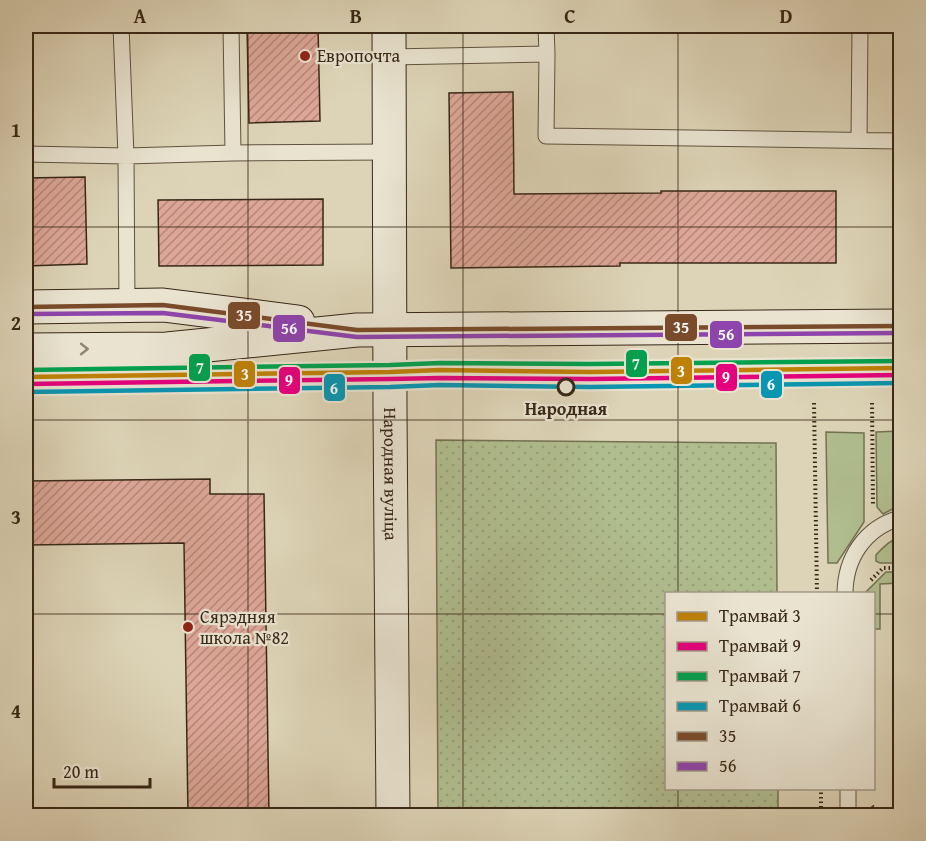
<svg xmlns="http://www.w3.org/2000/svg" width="926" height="841" viewBox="0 0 926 841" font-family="'Gentium Book Plus',serif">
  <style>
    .green { fill: #b0bd8f; stroke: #747252; stroke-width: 1.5 }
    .park { fill: url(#park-dots); stroke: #747252; stroke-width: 1.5 }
    .building { fill: url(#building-hatch); stroke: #382716; stroke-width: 1.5 }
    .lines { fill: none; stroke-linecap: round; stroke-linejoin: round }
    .lane-casing { stroke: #61523e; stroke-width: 17 }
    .secondary-casing { stroke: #382716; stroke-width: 35 }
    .path { stroke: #382716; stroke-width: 4; stroke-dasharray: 1.5 3; stroke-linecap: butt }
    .lane { stroke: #e9e3d0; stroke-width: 15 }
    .secondary { stroke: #e9e3d0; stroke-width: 33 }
    .bus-1-casing { stroke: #e9e3d0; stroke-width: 9 }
    .bus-2-casing { stroke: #e9e3d0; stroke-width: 9 }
    .bus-1 { stroke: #7a4b2a; stroke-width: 4.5 }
    .bus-2 { stroke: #8e44ad; stroke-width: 4.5 }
    .tram-1-casing { stroke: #e9e3d0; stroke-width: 9 }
    .tram-2-casing { stroke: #e9e3d0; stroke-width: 9 }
    .tram-3-casing { stroke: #e9e3d0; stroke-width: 9 }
    .tram-4-casing { stroke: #e9e3d0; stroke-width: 9 }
    .tram-1 { stroke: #be8007; stroke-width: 4.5 }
    .tram-2 { stroke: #e5007d; stroke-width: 4.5 }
    .tram-3 { stroke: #03a04e; stroke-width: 4.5 }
    .tram-4 { stroke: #0896b2; stroke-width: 4.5 }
    .oneway { stroke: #908573 }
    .grid { fill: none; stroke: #382716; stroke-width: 1.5; stroke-opacity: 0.55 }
    .poi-dot { fill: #8f2418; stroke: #e9e3d0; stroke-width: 2 }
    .stop-dot { fill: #e9e3d0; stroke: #382716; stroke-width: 3 }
    .labels { text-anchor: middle; stroke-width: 4.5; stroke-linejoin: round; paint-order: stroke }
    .poi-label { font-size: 18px; fill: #382716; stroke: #e9e3d0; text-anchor: start }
    .stop-label { font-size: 18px; font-weight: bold; fill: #382716; stroke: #e9e3d0 }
    .street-label { font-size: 18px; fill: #382716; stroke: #e9e3d0 }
    .line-badge { stroke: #e9e3d0; stroke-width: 2 }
    .badge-label { font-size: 16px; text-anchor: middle; font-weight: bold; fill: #fff }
    .neatline { fill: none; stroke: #382716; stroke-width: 2 }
    .grid-label { font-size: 20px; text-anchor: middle; font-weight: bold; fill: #382716 }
  </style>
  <defs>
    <pattern id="park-dots" width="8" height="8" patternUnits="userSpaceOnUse" patternTransform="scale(1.5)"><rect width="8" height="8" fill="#b0bd8f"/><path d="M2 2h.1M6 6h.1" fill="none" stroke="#98a27b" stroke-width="1.8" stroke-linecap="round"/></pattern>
    <pattern id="building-hatch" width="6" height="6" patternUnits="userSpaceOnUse" patternTransform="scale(1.5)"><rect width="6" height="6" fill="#dda697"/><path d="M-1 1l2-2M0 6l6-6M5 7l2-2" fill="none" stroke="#b4877a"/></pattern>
  </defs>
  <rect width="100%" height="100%" fill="#ddd4b7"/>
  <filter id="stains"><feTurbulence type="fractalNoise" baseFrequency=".00333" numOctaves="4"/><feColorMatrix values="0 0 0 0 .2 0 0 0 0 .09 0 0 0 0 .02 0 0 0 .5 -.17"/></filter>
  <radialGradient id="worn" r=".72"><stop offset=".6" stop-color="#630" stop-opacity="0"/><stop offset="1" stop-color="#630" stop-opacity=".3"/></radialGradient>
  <path class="green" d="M900 431V505L883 514 877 507 876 432Z
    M826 432 864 433V522L837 563H828Z
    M900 537V563H880L876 561V555C883 547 890 540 900 537Z
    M886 572H900V583L880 584V629H874V594L865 593Z"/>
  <path class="park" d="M436 440 776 443 777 593 666 594V788L778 789V815H438Z"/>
  <path class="building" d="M247 26H318L320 121 249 123Z
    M513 92 514 194 661 193V191H836V263H620V266L451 268 449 93Z
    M85 177 87 264 26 266V178Z
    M323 199V265L159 266 158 200Z
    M210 479V494H264L269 816H188L184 543 26 545V481Z"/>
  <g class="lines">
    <defs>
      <path id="lane" d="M121 26 126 156 127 306
        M231 26 233 153
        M546 26 547 54 546 136 900 141
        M389 57 547 54
        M859 140 860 26
        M26 154 126 156 233 153 390 152
        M845 594C845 558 865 528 900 518
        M848 788V816"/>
      <g id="secondary">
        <path id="s1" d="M389 26 390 409 393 816"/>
        <path d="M26 307 163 305 298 322"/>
        <path d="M26 350 167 349 357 330 900 326"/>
      </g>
    </defs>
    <use href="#lane" class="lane-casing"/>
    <use href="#secondary" class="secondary-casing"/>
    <path class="path" d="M814 403 817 594
      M872 403 873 504
      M871 580 883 568H900
      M821 788V816
      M872 806 879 816
      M877 812 900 811"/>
    <use href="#lane" class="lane"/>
    <use href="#secondary" class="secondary"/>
    <defs>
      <path id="bus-1" d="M26 307 163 305 357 330 900 326"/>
      <path id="bus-2" d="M26 314 163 313 357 337 900 333"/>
    </defs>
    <use href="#bus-1" class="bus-1-casing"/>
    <use href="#bus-2" class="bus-2-casing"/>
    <use href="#bus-1" class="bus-1"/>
    <use href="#bus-2" class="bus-2"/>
    <defs>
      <path id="tram-1" d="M26 377 390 372 440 370 590 372 900 368"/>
      <path id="tram-2" d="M26 384 390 379 440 378 590 379 900 375"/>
      <path id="tram-3" d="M26 370 390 365 440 363 590 364 900 361"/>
      <path id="tram-4" d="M26 392 390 387 440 385 590 387 900 383"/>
    </defs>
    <use href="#tram-1" class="tram-1-casing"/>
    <use href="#tram-2" class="tram-2-casing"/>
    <use href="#tram-3" class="tram-3-casing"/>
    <use href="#tram-4" class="tram-4-casing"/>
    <use href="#tram-1" class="tram-1"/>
    <use href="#tram-2" class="tram-2"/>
    <use href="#tram-3" class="tram-3"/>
    <use href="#tram-4" class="tram-4"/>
  </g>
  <defs><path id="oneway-chevron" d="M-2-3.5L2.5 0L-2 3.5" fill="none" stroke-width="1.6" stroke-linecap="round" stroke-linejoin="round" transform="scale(1.5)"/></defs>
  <use class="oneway" href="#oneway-chevron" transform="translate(84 349)"/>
  <path class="grid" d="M248 26V816M463 26V816M678 26V594M26 227H900M26 420H900M26 614H666M874 614H900M678 788V816"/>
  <g class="poi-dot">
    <circle cx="305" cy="56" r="6"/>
    <circle cx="188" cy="627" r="6"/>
  </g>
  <circle class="stop-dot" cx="566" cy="387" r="8"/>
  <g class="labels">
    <g class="poi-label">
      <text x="317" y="62">Европочта</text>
      <text x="200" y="623">Сярэдняя<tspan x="200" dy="21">школа №82</tspan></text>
    </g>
    <g class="stop-label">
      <text x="566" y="415">Народная</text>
    </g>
    <g class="street-label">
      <text dy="6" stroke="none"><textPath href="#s1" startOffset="448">Народная вуліца</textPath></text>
    </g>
  </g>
  <g class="line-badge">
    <rect x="227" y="301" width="34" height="29" rx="6" fill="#7a4b2a"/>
    <rect x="664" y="313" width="34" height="29" rx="6" fill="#7a4b2a"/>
    <rect x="272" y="314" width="34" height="29" rx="6" fill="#8e44ad"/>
    <rect x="709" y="320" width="34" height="29" rx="6" fill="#8e44ad"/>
    <rect x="625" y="349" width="23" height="29" rx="6" fill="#03a04e"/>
    <rect x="188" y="353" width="23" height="29" rx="6" fill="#03a04e"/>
    <rect x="670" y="356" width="23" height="29" rx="6" fill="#be8007"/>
    <rect x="233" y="360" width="23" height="28" rx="6" fill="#be8007"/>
    <rect x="715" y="363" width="23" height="29" rx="6" fill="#e5007d"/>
    <rect x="278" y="366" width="23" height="29" rx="6" fill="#e5007d"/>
    <rect x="760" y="370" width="23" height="29" rx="6" fill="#0896b2"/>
    <rect x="323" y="373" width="23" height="29" rx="6" fill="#0896b2"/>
  </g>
  <g class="badge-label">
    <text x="244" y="321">35</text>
    <text x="681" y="333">35</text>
    <text x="289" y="334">56</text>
    <text x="726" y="340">56</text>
    <text x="636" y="369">7</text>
    <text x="200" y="373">7</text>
    <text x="681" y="377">3</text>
    <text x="245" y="380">3</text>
    <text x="726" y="383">9</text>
    <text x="289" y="386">9</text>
    <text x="771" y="390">6</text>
    <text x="334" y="394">6</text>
  </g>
  <rect width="926" height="841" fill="none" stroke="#ddd4b7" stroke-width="66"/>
  <rect x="665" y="592" width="210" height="198" fill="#e9e3d0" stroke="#a29886" stroke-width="1.5"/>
  <rect x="677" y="612" width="30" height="9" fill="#be8007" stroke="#a29886" stroke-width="1.5"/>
  <text x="719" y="622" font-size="18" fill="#382716">Трамвай 3</text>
  <rect x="677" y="642" width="30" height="9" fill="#e5007d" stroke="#a29886" stroke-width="1.5"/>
  <text x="719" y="652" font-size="18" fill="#382716">Трамвай 9</text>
  <rect x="677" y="672" width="30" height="9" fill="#03a04e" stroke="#a29886" stroke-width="1.5"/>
  <text x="719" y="682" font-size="18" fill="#382716">Трамвай 7</text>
  <rect x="677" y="702" width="30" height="9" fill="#0896b2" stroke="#a29886" stroke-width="1.5"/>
  <text x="719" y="712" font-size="18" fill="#382716">Трамвай 6</text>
  <rect x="677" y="732" width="30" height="9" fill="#7a4b2a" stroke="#a29886" stroke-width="1.5"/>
  <text x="719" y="742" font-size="18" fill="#382716">35</text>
  <rect x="677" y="762" width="30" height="9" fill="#8e44ad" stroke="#a29886" stroke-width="1.5"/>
  <text x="719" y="772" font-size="18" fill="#382716">56</text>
  <path d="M54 778v9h96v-9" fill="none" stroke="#382716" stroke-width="3"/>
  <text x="63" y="778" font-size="18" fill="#382716" stroke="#e9e3d0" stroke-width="4.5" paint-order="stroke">20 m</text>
  <rect x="33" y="33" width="860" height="775" class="neatline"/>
  <g class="grid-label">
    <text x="140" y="23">A</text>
    <text x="356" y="23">B</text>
    <text x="570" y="23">C</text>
    <text x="786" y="23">D</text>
    <text x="16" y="137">1</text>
    <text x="16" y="330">2</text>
    <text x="16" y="524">3</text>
    <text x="16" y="718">4</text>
  </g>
  <rect width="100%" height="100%" filter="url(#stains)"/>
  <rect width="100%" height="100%" fill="url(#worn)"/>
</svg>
